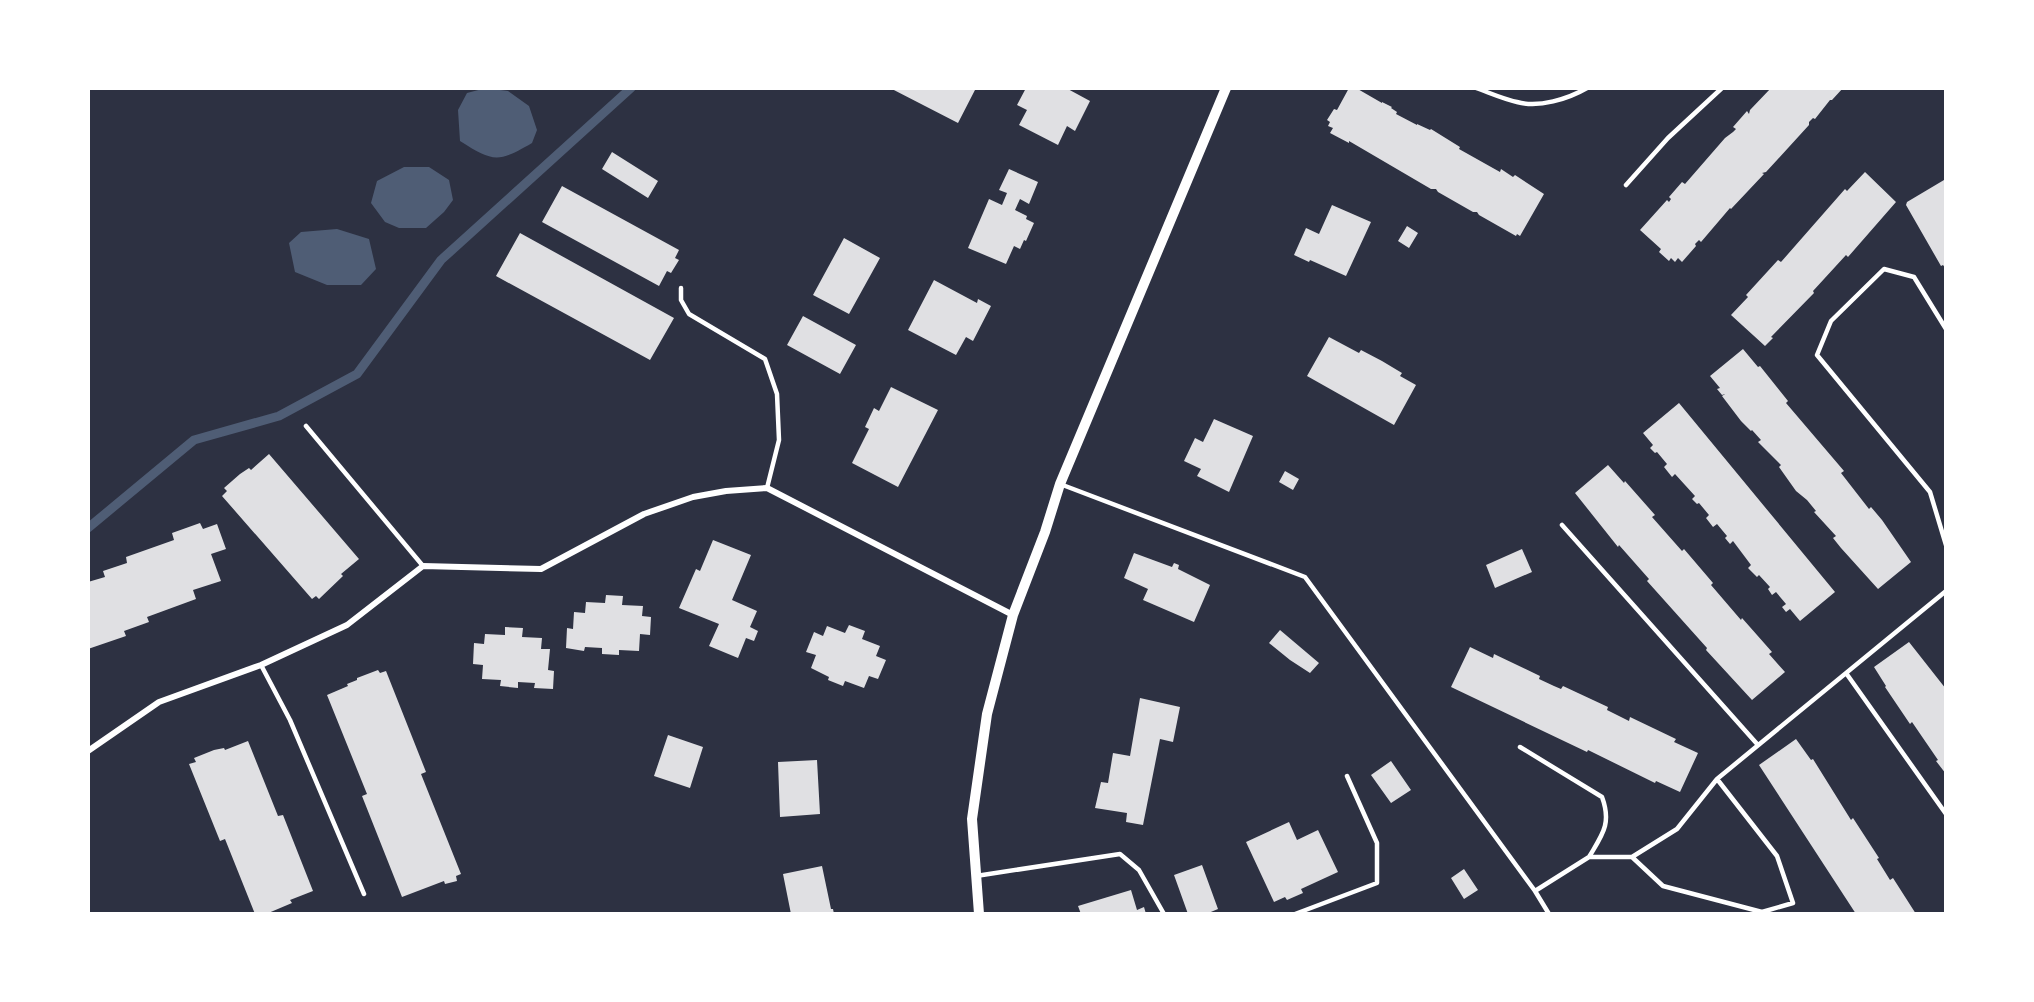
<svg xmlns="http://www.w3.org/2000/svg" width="2034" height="1002" viewBox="0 0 2034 1002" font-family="Poppins,sans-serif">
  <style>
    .water { fill: #4f5d75 }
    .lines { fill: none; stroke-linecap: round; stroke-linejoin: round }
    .stream { stroke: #4f5d75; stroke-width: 9 }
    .building { fill: #e0e0e3 }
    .service { stroke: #fff; stroke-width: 4.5 }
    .minor { stroke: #fff; stroke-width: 6 }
    .tertiary { stroke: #fff; stroke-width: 10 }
  </style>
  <rect width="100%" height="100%" fill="#2d3142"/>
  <path class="water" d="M486 88 508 91 529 106 537 130 532 143C498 163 493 162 460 141L458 110 467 93Z
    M404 167H429L449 180 453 200 444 212 426 228H399L385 222 371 203 377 181Z
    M337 229 369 239 376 269 361 285H327L295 272 289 243 301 232Z"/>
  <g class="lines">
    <path class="stream" d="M88 528 194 440 279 416 357 374 441 260 631 88"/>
  </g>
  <path class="building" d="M890 88H976L958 123Z
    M1026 88H1066L1090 101 1075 131 1067 126 1058 145 1019 125 1027 110 1017 105Z
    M1349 88H1356L1382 103V102L1392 107 1391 108 1397 112 1396 114 1417 125V124L1430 130 1431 129 1460 147 1459 149 1500 172 1501 169 1513 177 1515 175 1544 194 1520 236 1517 234 1516 236 1479 215 1477 212H1473L1438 192 1436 189H1431L1349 141V143L1330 133 1333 128 1328 126 1330 122 1327 120 1334 109 1337 110Z
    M1771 88H1843L1832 100H1830L1815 119 1813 118 1809 122V125L1766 172 1762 173 1764 174 1731 209 1730 208 1701 242 1699 240 1695 244 1696 246 1682 262 1678 258 1675 262 1671 258 1669 261 1659 252 1661 249 1640 230 1667 200 1669 202 1671 199 1669 197 1682 182 1685 184 1725 138 1733 132 1736 129 1733 127 1747 111 1749 114 1750 110Z
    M612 152 658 181 648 198 602 169Z
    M1009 169 1038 182 1029 204 1020 199 1015 210 1027 216 1026 219 1034 223 1026 241 1024 240 1020 249 1014 246 1006 264 968 248 989 199 1002 205 1007 193 999 190Z
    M1865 172 1896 202 1848 257 1846 255 1813 291 1814 293 1771 337 1773 338 1765 346 1731 315 1748 297 1746 295 1778 260 1781 262 1845 189 1847 191Z
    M1944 180 1946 183V269L1943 265 1941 266 1906 205 1907 202Z
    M562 186 679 250 675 258 679 260 671 273 667 271 659 286 542 222Z
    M1332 205 1371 222 1346 276 1310 260 1309 262 1294 255 1306 228 1319 234Z
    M1407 226 1418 233 1409 248 1398 241Z
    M520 233 674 318 650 360 496 276Z
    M844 238 880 258 849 314 813 295Z
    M934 280 977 303 978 299 991 306 973 341 966 337 956 355 908 330Z
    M803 316 856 345 840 374 787 345Z
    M1329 337 1359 353 1361 350 1382 361 1402 373 1400 376 1416 385 1394 425 1307 376Z
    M1743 349 1758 367 1760 366 1788 401 1786 403 1844 471 1841 473 1869 509 1871 507 1882 520 1911 562 1878 589 1841 548 1833 538 1836 536 1814 512 1816 511 1807 500 1796 491 1779 467 1781 465 1758 442 1761 440 1752 430 1751 431 1741 421 1722 396 1725 394 1722 395 1717 389 1720 388 1710 376Z
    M891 387 938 410 898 487 852 463 869 429 865 427 874 408 879 411Z
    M1679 403 1835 592 1800 621 1790 609 1786 612 1782 607 1786 604 1776 592 1772 595 1768 589 1770 587 1759 575 1757 577 1748 568 1751 565 1733 541 1730 544 1725 538 1727 536 1717 524 1713 527 1706 518 1709 515 1699 503 1697 504 1692 499 1695 496 1675 474 1672 477 1664 467 1667 464 1657 452 1655 453 1650 448 1653 445 1643 433Z
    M1214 419 1253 436 1229 492 1197 476 1201 469 1184 461 1195 438 1203 442Z
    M269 454 359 559 341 574 343 576 319 599 316 596 312 599 222 496 227 491 224 488 240 474 249 468 251 470Z
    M1608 465 1624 483 1625 481 1655 515 1652 517 1682 551 1684 549 1713 583 1711 585 1741 620 1742 618 1772 652 1769 654 1785 672 1752 700 1706 650 1707 648 1647 581 1649 579 1619 545 1618 547 1575 493Z
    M1285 471 1299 479 1293 490 1279 482Z
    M200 523 203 529 217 524 226 549 211 554 221 581 193 590 196 599 147 617 149 622 124 631 126 636 88 649V582L105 577 103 571 127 563 126 557 174 540 172 533Z
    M713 540 751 555 732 600 757 611 750 627 758 631 754 641 746 638 738 658 709 646 719 624 679 608 696 569 700 571Z
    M1522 549 1532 572 1495 588 1486 565Z
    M1134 553 1172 567 1174 563 1179 565 1178 569 1210 585 1194 622 1143 600 1148 589 1124 578Z
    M606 595 623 596 622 605 643 606 642 616 651 617 650 635 640 634 639 651 619 650V655L602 654V648L585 647 584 651 566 648 567 628 573 629 574 612 585 613 586 602 605 603Z
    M849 625 865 631 862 639 880 646 876 656 886 660 878 679 869 676 864 688 845 681 843 686 828 680 829 677 811 668 816 655 806 652 814 632 823 636 827 626 845 633Z
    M505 627 523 628 522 637 542 638 541 649H550L548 670 554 671 553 689 534 688 535 683 518 682V688L500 686 501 680 482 679 483 665 473 664 474 643 484 644 485 634 505 635Z
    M1280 630 1319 663 1310 673 1290 660 1269 643Z
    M1909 642 1946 689V774L1936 761 1938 760 1912 722 1910 724 1885 687 1886 686 1874 667Z
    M1470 647 1493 658 1494 654 1540 676 1539 679 1554 686 1561 689 1563 686 1608 707 1607 710 1629 721 1630 717 1676 739 1674 742 1698 753 1680 792 1656 781 1655 783 1588 750 1587 752 1451 687Z
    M378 670 380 673 386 671 426 772 421 774 461 874 456 876 457 881 445 884 444 881 402 897 362 796 367 794 327 695 348 686 347 684 357 680V678Z
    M1140 698 1180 707 1173 742 1160 739 1143 825 1126 822 1127 813 1095 808 1101 782 1108 783 1113 753 1130 756Z
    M668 735 703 747 690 788 654 776Z
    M1796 739 1811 760 1813 759 1851 820 1853 818 1879 858 1877 859 1890 880 1893 878 1916 914H1856L1759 765Z
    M248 741 278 816 283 815 313 891 290 900 292 903 266 914 261 912 255 914 225 839 220 841 189 764 196 762 194 758 214 750 224 748 225 750Z
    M817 760 820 814 780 817 778 762Z
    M1391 761 1411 790 1391 803 1371 775Z
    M1289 822 1297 840 1318 830 1338 872 1301 889 1303 893 1287 900 1285 897 1274 902 1246 842Z
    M1202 865 1218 909 1206 914H1188L1174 875Z
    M822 866 831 909H833L834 914H791L783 874Z
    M1464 869 1478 890 1464 899 1451 878Z
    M1131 890 1137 910 1144 907 1146 914H1081L1078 906Z"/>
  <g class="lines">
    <path class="service" d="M1476 88C1490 93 1503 99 1517 102 1539 108 1568 99 1587 88
      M1626 185 1668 138 1722 88
      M681 288V300L689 314 765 359 777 394 779 440 767 488
      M1946 329 1914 277 1884 269 1831 321 1817 355 1930 492 1946 545
      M306 426 423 566
      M1060 484 1305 577 1535 891 1549 914
      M1562 525 1758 745
      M261 665 290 720 364 894
      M1846 673 1946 814
      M1520 747 1602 797C1612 824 1602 835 1589 857
      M1632 857 1663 886 1762 912 1793 903 1777 856 1717 779
      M976 876 1120 854 1139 870 1164 914
      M1535 891 1589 857H1632L1677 829 1717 779 1946 591
      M1295 914 1377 883V843L1347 776"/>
    <path class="minor" d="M88 751 159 702 261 665 347 625 423 566 541 569 644 514 693 497 726 491 767 488 1013 615"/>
    <path class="tertiary" d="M979 914 972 819 987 714 1013 615 1045 532 1060 484 1226 88"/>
  </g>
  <rect width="2034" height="1002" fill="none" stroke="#ffffff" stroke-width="180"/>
</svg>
